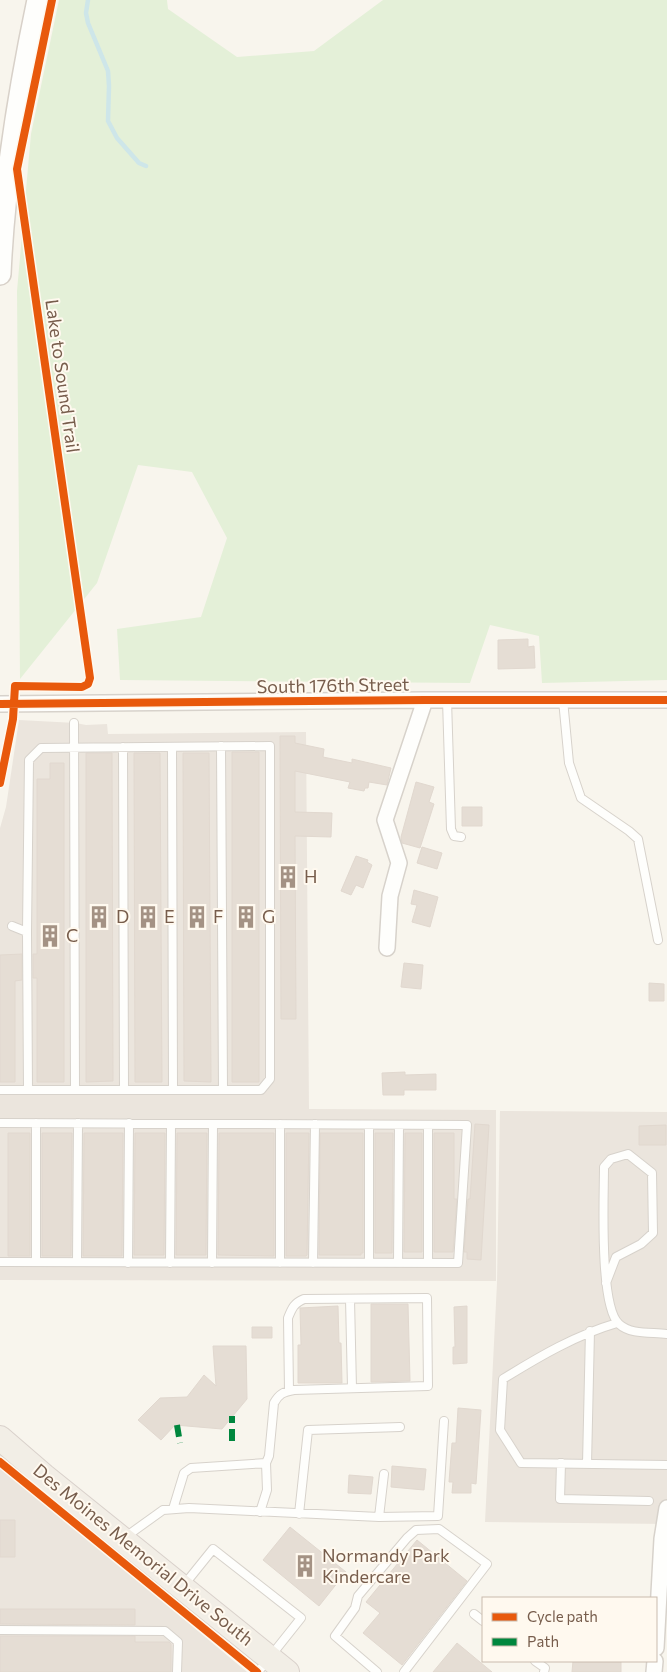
<svg xmlns="http://www.w3.org/2000/svg" width="667" height="1672" viewBox="0 0 667 1672" font-family="Commissioner,sans-serif">
  <style>
    .industrial { fill: #ebe5dd }
    .green { fill: #e4f0d8 }
    .lines { fill: none; stroke-linecap: round; stroke-linejoin: round }
    .stream { stroke: #cee6e9; stroke-width: 4.5 }
    .building { fill: #e5ddd4; stroke: #e1d8cf }
    .lane-casing { stroke: #d7d2cb; stroke-width: 10 }
    .street-casing { stroke: #d7d2cb; stroke-width: 18 }
    .secondary-casing { stroke: #d8d1c9; stroke-width: 24 }
    .primary-casing { stroke: #d9d1cb; stroke-width: 26 }
    .lane { stroke: #fefefc; stroke-width: 8 }
    .street { stroke: #fefefc; stroke-width: 15 }
    .secondary { stroke: #fefefc; stroke-width: 21 }
    .primary { stroke: #f2eee6; stroke-width: 24 }
    .quiet { stroke: #00873e; stroke-width: 6; stroke-dasharray: 12 6; stroke-linecap: butt }
    .cycleway-casing { stroke: #fff9ef; stroke-width: 11 }
    .cycleway { stroke: #e8590c; stroke-width: 8 }
    .labels { text-anchor: middle; stroke-width: 4; stroke-linejoin: round; paint-order: stroke }
    .street-label { font-size: 18px; fill: #775d4c; stroke: #fff9ef }
    .poi-label { font-size: 18px; fill: #775d4c; stroke: #fff9ef; text-anchor: start }
  </style>
  <rect width="100%" height="100%" fill="#f8f5ed"/>
  <path class="industrial" d="M19 720 76 723 86 725 107 724 108 734 306 732 309 1109 496 1110V1281L0 1280V828L6 807Z
    M500 1111 667 1112V1524L485 1522 497 1283Z
    M0 1465 247 1672H0Z"/>
  <path class="green" d="M59 0H167L168 9 237 57 314 51 383 0H667V680L542 683 539 636 490 625 470 683 120 680 117 629 201 617 227 538 192 472 138 465 97 583 20 679 17 291 31 134Z"/>
  <g class="lines">
    <path class="stream" d="M88 0 86 13 88 23 108 71 109 86 108 121 117 138 139 163 146 166"/>
  </g>
  <path class="building" d="M528 639V647L534 646 535 668 498 669V640Z
    M280 736H295V743L324 749 323 757 352 763V759L391 768 387 785 369 782 368 788H365L364 791 348 788 350 782 295 771V812L332 813 331 837 295 836 296 1019H281Z
    M232 752H259V1082H232Z
    M86 753H112L113 1081 86 1082Z
    M134 753H160L162 1082H135Z
    M183 753H209L211 1082 184 1081Z
    M50 763H64V1082H37V978H33V954H37V779H50Z
    M416 782 434 787 429 802 434 804 420 848 402 843 401 837Z
    M462 807H482V826H462Z
    M422 847 442 853 437 869 417 863Z
    M356 856 368 860 367 862 372 865 363 888 356 885 351 895 341 891Z
    M414 890 438 897 430 927 412 922 417 905 411 904Z
    M22 954V980L15 981V1082H0V955Z
    M404 963 423 965 421 989 401 987Z
    M649 983 664 984V1001H649Z
    M405 1072V1075L436 1074V1090H404V1095H383L382 1073Z
    M475 1124 489 1125 481 1260 467 1259V1252H464L468 1199H470Z
    M666 1125V1145H639V1126Z
    M8 1133H30V1256H8Z
    M42 1133H72L71 1256H42Z
    M84 1133H123L122 1256H83Z
    M135 1133H165L164 1255H134Z
    M177 1133H207L206 1255H176Z
    M219 1133H274V1256L218 1255Z
    M286 1133H309L307 1255 306 1256H286Z
    M320 1133H363V1253H361V1255H319Z
    M375 1133H393L392 1253H375Z
    M405 1133H422V1252H404Z
    M434 1133H454V1199H457L453 1252H434Z
    M371 1304H408L410 1381 371 1382Z
    M338 1306 339 1343H341L342 1383H298V1345H301L300 1308Z
    M467 1306V1363L453 1364V1347H455L454 1307Z
    M252 1327H272V1338H252Z
    M213 1346H246L247 1399 222 1429 175 1425 161 1440 138 1420 160 1398 187 1397 204 1375 216 1386Z
    M458 1408 481 1410 476 1484 471 1483V1493H452L453 1482H449L452 1443H456Z
    M392 1466 426 1469 424 1490 391 1487Z
    M349 1475 373 1477 371 1494 348 1493Z
    M0 1520H15V1557H0Z
    M290 1527 346 1572 319 1606 263 1560Z
    M417 1540 467 1581 402 1665 363 1633 380 1613 366 1602Z
    M0 1609H135V1625L0 1624Z
    M0 1636H135V1642H169L171 1644V1672H0Z
    M457 1643 492 1672H433Z
    M573 1661H621V1672H572Z"/>
  <g class="lines">
    <defs>
      <path id="lane" d="M447 700 451 829 454 836 461 837
        M563 700 569 763 581 798 629 831 638 839 658 940
        M74 723 75 1090
        M221 746 223 1090
        M123 747 124 1090
        M172 747 173 1090
        M12 926 27 932 28 1090
        M0 1090H261L270 1079V746L41 748 29 760 27 932
        M0 1123 467 1125 458 1263 0 1262
        M36 1123V1262
        M369 1125V1263
        M428 1125V1263
        M77 1262 78 1123
        M128 1263 129 1123
        M170 1263 171 1124
        M212 1263 213 1124
        M280 1263V1124
        M313 1263 315 1124
        M398 1263 399 1125
        M606 1283 616 1257 641 1244 653 1233 652 1173 628 1154 611 1159 604 1167C604 1196 599 1306 619 1324 631 1335 651 1332 667 1334
        M350 1299 352 1388
        M617 1323C576 1335 540 1356 503 1379L500 1430 521 1463 667 1465
        M561 1463 560 1499 649 1501
        M587 1464 590 1331
        M173 1509 184 1473 191 1468 266 1463 269 1456 274 1403C279 1394 283 1392 294 1390L428 1386 427 1298 304 1299C294 1303 292 1308 288 1318L289 1391
        M260 1512 267 1490 266 1463
        M299 1514 308 1430 400 1427
        M379 1517 384 1474
        M124 1538 163 1510 189 1508 379 1517 438 1516 444 1421
        M184 1585 213 1549 301 1618 258 1672
        M474 1614 483 1621
        M0 1630 165 1631 178 1642 177 1672
        M535 1661 545 1668 544 1672
        M377 1672 335 1636 355 1608 358 1596 407 1538 416 1530 439 1529 487 1564 404 1672"/>
      <path id="street" d="M0 704 425 700H667
        M387 948 390 896 399 863 385 820 425 700
        M656 1648 662 1539 667 1508
        M654 1672 655 1661"/>
      <path id="secondary" d="M0 274C4 181 19 90 38 0"/>
      <path id="primary" d="M0 1438 44 1476 287 1672"/>
    </defs>
    <use href="#lane" class="lane-casing"/>
    <use href="#street" class="street-casing"/>
    <use href="#secondary" class="secondary-casing"/>
    <use href="#primary" class="primary-casing"/>
    <use href="#lane" class="lane"/>
    <use href="#street" class="street"/>
    <use href="#secondary" class="secondary"/>
    <use href="#primary" class="primary"/>
    <path class="quiet" d="M177 1425 180 1443
      M232 1441V1416"/>
    <defs>
      <path id="cycleway" d="M0 704 425 700H667
        M0 783 13 719 15 686 82 687 88 684 90 678 17 169 52 0
        M0 1462 257 1672"/>
    </defs>
    <use href="#cycleway" class="cycleway-casing"/>
    <use href="#cycleway" class="cycleway"/>
  </g>
  <defs>
    <symbol id="building-bare" viewBox="-9 -9 18 18"><path d="M-4-6H4V6H1V3H-1V6H-4ZM-2.5-4.3h1.7v1.8h-1.7ZM.8-4.3h1.7v1.8H.8ZM-2.5-1h1.7V.8h-1.7ZM.8-1h1.7V.8H.8Z" fill="#a49284" stroke="#fff9ef" stroke-width="2.5" paint-order="stroke"/></symbol>
  </defs>
  <g fill-rule="evenodd">
    <use href="#building-bare" x="272" y="861" width="32" height="32"/>
    <use href="#building-bare" x="83" y="901" width="32" height="32"/>
    <use href="#building-bare" x="132" y="901" width="32" height="32"/>
    <use href="#building-bare" x="181" y="901" width="32" height="32"/>
    <use href="#building-bare" x="230" y="901" width="32" height="32"/>
    <use href="#building-bare" x="34" y="920" width="32" height="32"/>
    <use href="#building-bare" x="289" y="1550" width="32" height="32"/>
  </g>
  <g class="labels">
    <g class="street-label">
      <text transform="translate(62 376) rotate(82)" y="6">Lake to Sound Trail</text>
      <text transform="translate(333 686) rotate(-1)" y="6">South 176th Street</text>
      <text transform="translate(143 1555) rotate(39)" y="6">Des Moines Memorial Drive South</text>
    </g>
    <g class="poi-label">
      <text x="304" y="883">H</text>
      <text x="116" y="923">D</text>
      <text x="164" y="923">E</text>
      <text x="213" y="923">F</text>
      <text x="262" y="923">G</text>
      <text x="66" y="942">C</text>
      <text x="322" y="1562">Normandy Park<tspan x="322" dy="21">Kindercare</tspan></text>
    </g>
  </g>
  <rect x="482" y="1597" width="175" height="65" fill="#fff9ef" stroke="#c9bbae"/>
  <rect x="492" y="1613" width="25" height="8" fill="#e8590c" stroke="#c9bbae"/>
  <text x="527" y="1622" font-size="15" fill="#775d4c">Cycle path</text>
  <rect x="492" y="1638" width="25" height="8" fill="#00873e" stroke="#c9bbae"/>
  <text x="527" y="1647" font-size="15" fill="#775d4c">Path</text>
</svg>
